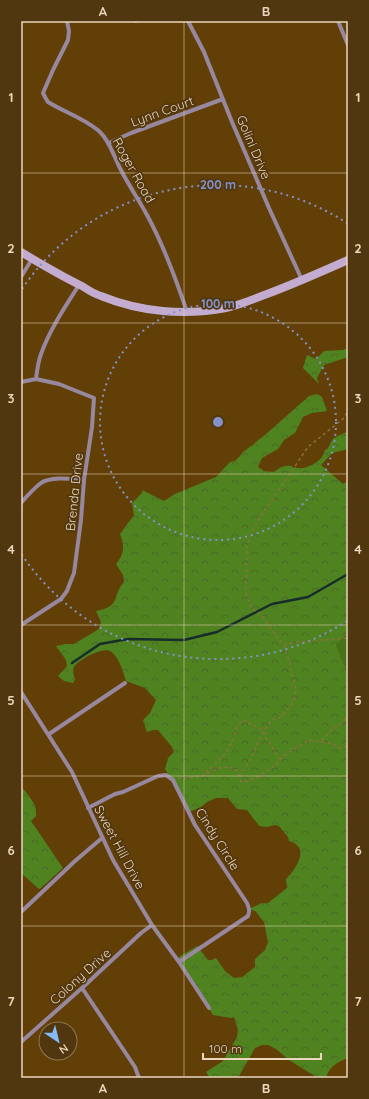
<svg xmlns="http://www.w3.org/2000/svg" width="369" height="1099" viewBox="0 0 369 1099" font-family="Quicksand,sans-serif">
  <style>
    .green { fill: #457518 }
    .forest { fill: url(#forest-crowns) }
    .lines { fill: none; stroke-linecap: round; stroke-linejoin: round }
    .stream { stroke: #172d2c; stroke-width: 2.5 }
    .path { stroke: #8d7041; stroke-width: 1.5; stroke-dasharray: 3 3; stroke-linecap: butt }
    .street { stroke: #97889f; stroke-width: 4 }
    .secondary { stroke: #c3acd0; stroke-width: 8 }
    .grid { fill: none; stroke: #ead6bc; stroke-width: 1; stroke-opacity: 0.55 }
    .ring { fill: none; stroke: #8492ca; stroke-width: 2; stroke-dasharray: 2 4 }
    .labels { text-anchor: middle; stroke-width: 3.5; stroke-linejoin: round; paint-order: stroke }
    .street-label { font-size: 13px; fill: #ead6bc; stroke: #513710 }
    .centre { fill: #8492ca; stroke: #513710; stroke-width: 2 }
    .ring-label { font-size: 12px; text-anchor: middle; font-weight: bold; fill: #8492ca; stroke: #513710; stroke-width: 3.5; stroke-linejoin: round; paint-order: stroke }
    .neatline { fill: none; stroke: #ead6bc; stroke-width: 1.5 }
    .grid-label { font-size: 13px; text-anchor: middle; font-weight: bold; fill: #ead6bc }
  </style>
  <defs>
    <pattern id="forest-crowns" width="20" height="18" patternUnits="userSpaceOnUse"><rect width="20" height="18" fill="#4f831f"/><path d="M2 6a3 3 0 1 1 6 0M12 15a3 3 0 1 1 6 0" fill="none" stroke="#4b6829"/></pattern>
  </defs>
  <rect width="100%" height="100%" fill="#613f06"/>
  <path class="green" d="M348 633V674L336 645Z"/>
  <path class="forest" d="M348 348V357L324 365 317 378 319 384 303 368 307 355 316 359 324 351 343 350Z
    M317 394 322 397 327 411 312 413 303 417 295 433 284 440 278 449 262 458 258 467 264 471 274 472C279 468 284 465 292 466L293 468 295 467C302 471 317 464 322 457 323 455 324 452 325 450 330 448 329 444 333 439 336 436 344 434 348 431V449L332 453 321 465 343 484 348 481V633L336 645 348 674V1058C337 1062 329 1067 326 1078H318L289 1060 276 1049 268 1045H262L255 1048 239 1076 236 1078H210L206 1072 223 1061 237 1037 238 1030 234 1017 231 1018 213 1015 178 959 179 957 197 946 208 960H212L216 958 225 971 234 978 242 977 255 967V959L265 950 268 942 264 922 255 911 249 909 262 903H268L287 888 286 879C296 869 311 847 289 841L288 837 279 826 275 825 267 827 259 826 247 810 237 809 228 798H216L207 802 201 807 189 812 169 775 165 769 168 758 174 752 172 747 158 730H153L147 732 143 720 150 713 156 700 145 688 126 681C123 672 119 656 110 651 102 647 78 660 74 667 72 671 74 675 75 680L73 683 64 681 58 676 67 666 66 660 56 646 66 644H74L99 629 101 622 96 611C122 606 111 597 124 582L123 575 116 564C124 554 125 547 120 534L134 515 132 503 142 493V490L164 501 175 494 216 477 230 462 235 461 240 456 242 453 266 434 309 396Z
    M21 786C29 797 37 803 36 816L31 821 63 868 41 888 39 889 21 873Z"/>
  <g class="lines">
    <path class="stream" d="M72 663 100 644 128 639 184 640 217 632 272 604 308 597 348 574"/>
    <path class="path" d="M284 645 299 642 348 638
      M322 741 330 731 341 724 348 716
      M206 773 225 754 231 744 237 727 243 720 264 731 267 740 280 759
      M239 776 243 771 254 753 258 742 265 729 271 721 281 717 292 704 296 691 290 664 284 645 276 636 261 614 252 609 246 594 247 545 257 522 308 447 344 418 348 411
      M178 778H188L204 775 219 768 229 767 237 770 241 782 247 781 261 775 277 764 282 757 309 740 333 744 340 748 348 746"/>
    <path class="street" d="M67 21 69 31 68 40 53 70 43 93 45 97 48 102C64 112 84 118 99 131 110 141 114 157 121 170 129 186 139 200 147 215 164 246 176 279 187 312
      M135 21H136
      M188 21 204 52 232 122 269 208 302 280
      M338 21 348 45
      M109 143 131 133 223 99
      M21 277 32 259
      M21 382 36 379C37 371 38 362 41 354 50 329 65 307 79 285
      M21 503C27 496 33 489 41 483 51 476 72 479 84 480
      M21 625 61 599 67 591 70 583 74 573 81 520 84 480 92 427 94 398 59 384 36 379
      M21 692 72 772 113 860 152 925 179 962 209 1008
      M49 734 125 683
      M88 808 115 794 123 792 158 776 166 775 173 780 195 825 247 903C249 908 250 911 248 916L179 962
      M21 912 75 861 102 838
      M82 988 135 1067 139 1078
      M21 1042 82 988 141 933 152 925"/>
    <path class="secondary" d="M21 252C41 264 61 276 82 286 88 290 94 294 101 296 140 312 185 316 226 308 240 305 254 299 267 294 294 284 321 272 348 260"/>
  </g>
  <path class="grid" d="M184 21V1078M21 173H348M21 323H348M21 474H348M21 625H348M21 776H348M21 926H348"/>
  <g class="ring">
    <circle cx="218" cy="422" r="118"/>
    <path d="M347 621A237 237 0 0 1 22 555M22 289A237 237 0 0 1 347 223"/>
  </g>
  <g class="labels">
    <g class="street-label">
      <text transform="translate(162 111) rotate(-20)" y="5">Lynn Court</text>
      <text transform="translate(254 147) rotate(67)" y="5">Golini Drive</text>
      <text transform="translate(134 170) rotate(61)" y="5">Roger Road</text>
      <text transform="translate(74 492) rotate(-84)" y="5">Brenda Drive</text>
      <text transform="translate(218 839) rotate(58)" y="5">Cindy Circle</text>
      <text transform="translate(120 847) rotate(62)" y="5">Sweet Hill Drive</text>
      <text transform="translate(80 976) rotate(-42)" y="5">Colony Drive</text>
    </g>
  </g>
  <circle cx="218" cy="422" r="6" class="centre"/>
  <g class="ring-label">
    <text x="218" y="189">200 m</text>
    <text x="218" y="308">100 m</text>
  </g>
  <rect width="369" height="1099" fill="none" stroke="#513710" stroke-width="44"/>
  <g transform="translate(58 1041) rotate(145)"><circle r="19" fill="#513710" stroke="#8e7755"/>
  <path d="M0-3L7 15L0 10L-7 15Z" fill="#86bbfb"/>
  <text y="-6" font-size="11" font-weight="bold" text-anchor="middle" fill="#ead6bc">N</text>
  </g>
  <path d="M203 1053v6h118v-6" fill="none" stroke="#ead6bc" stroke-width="2"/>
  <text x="209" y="1053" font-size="12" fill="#ead6bc" stroke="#513710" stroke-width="3" paint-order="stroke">100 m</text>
  <rect x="22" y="22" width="325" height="1055" class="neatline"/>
  <g class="grid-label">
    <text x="103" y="16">A</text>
    <text x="266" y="16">B</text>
    <text x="11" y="102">1</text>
    <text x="358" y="102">1</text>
    <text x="11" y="253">2</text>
    <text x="358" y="253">2</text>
    <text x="11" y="403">3</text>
    <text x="358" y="403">3</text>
    <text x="11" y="554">4</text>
    <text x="358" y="554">4</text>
    <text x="11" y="705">5</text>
    <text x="358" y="705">5</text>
    <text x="11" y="855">6</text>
    <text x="358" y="855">6</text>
    <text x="11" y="1006">7</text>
    <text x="358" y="1006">7</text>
    <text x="103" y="1093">A</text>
    <text x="266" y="1093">B</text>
  </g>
</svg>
